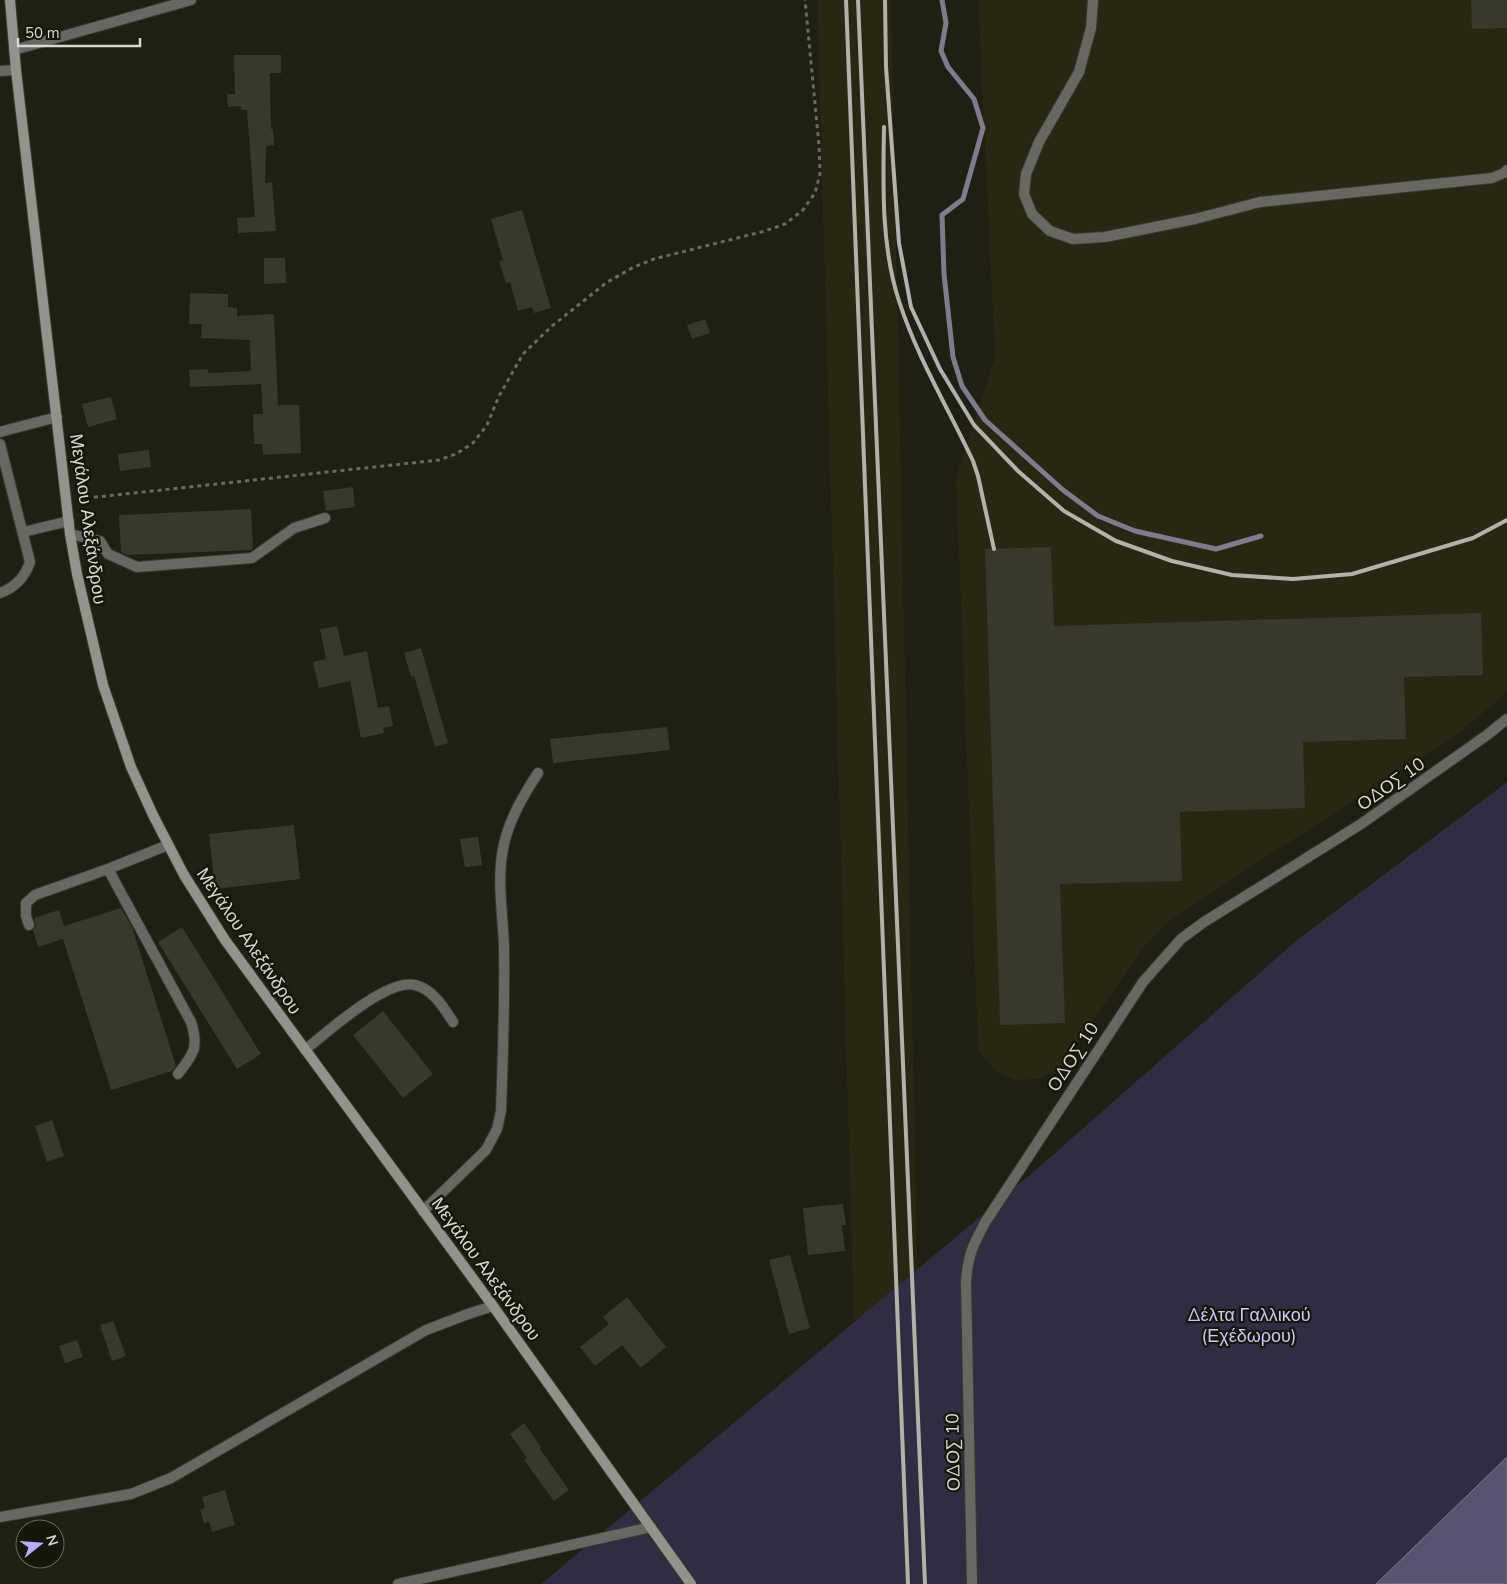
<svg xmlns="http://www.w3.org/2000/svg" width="1507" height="1584" viewBox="0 0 1507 1584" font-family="'Nunito Sans',sans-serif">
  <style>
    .built { fill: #272714 }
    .green { fill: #302c42 }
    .water { fill: #575370; stroke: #7e7b8d }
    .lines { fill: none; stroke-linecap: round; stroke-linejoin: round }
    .stream { stroke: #7e7b8d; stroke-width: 5 }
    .building { fill: #38382c }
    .lane-casing { stroke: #39392e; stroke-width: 12 }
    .street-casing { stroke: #39392e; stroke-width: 12 }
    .secondary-casing { stroke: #39392e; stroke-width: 12 }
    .path { stroke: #6a6a60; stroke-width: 3; stroke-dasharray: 4 4; stroke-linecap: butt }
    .lane { stroke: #686862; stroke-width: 10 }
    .street { stroke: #686862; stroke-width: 10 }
    .secondary { stroke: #939389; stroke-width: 10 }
    .rail { stroke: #b2b2aa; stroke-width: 4 }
    .labels { text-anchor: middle; stroke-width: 4.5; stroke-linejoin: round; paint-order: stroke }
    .street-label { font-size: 18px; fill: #d9d9d2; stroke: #16160a }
    .park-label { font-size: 18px; fill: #cdc5fc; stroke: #16160a }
  </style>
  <rect width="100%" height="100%" fill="#1f1f13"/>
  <path class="built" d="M817 0H891L924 1584H861Z
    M978 0H1507V693L1456 735 1201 899 1169 921 1142 949 1062 1066 1041 1079 1016 1080 996 1072 978 1050 956 478 995 357Z"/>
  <path class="green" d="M1507 782V1584H541L1030 1175 1297 940Z"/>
  <path class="water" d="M1507 1457V1584H1376Z"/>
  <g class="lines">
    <path class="stream" d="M942 0 946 23 941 51 948 67 974 99 983 128 963 199 942 215 944 274 953 357 962 386 985 420 1063 490 1098 516 1135 531 1216 549 1261 536"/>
  </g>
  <path class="building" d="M1471 0H1507V28L1472 29Z
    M234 55H281V73H270L271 129H273L274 145 266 146 265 183 272 182 276 231 238 233 237 218 255 217 247 110H241V106L228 107 227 94H235Z
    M522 210 551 308 534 313 532 307 518 311 510 282 506 283 499 261 503 260 491 219Z
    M264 258H285L286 283 264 284Z
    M190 293 228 294V307L237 308V316L274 314 278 405H299L301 453 263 455 262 444H254L253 414H263L261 384 190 387 189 370 208 369V373L251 371 250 340 201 338 202 324H189Z
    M705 319 710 333 692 339 687 325Z
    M111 397 117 419 88 427 82 404Z
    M149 450 151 467 120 471 118 454Z
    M353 487 355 507 326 511 323 491Z
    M251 509 253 549 251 550 127 555 121 552 119 515Z
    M1051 547 1054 626 1481 613 1483 675 1404 677 1406 739 1303 742 1305 808 1180 812 1182 881 1060 884 1065 1023 1000 1025 985 549Z
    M337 626 344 656 367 651 378 708 389 706 393 726 383 728 384 733 361 738 350 681 319 688 313 662 326 659 320 629Z
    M421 648 448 743 435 747 414 676 411 677 404 653Z
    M667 727 670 750 553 763 550 739Z
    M294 825 300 879 215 889 209 834Z
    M478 837 482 865 465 867 460 839Z
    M121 908 132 927 176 1066 172 1071 111 1090 63 939 38 947 33 930 36 926 34 918 59 910 64 926Z
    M182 927 261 1054 237 1069 158 942Z
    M383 1011 433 1074 403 1098 353 1035Z
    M52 1120 64 1156 47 1162 35 1126Z
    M843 1204 846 1225H842L845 1251 808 1255 803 1208Z
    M790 1255 810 1328 789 1334 769 1260Z
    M627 1297 666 1347 641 1368 622 1345 595 1366 580 1347 609 1324 603 1317Z
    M113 1321 126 1356 112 1361 100 1325Z
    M77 1340 83 1357 65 1363 59 1346Z
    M524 1423 541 1447 540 1449 569 1490 554 1501 524 1460 527 1458 510 1434Z
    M225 1490 235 1525 212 1532 209 1522 204 1523 200 1510 205 1508 202 1497Z"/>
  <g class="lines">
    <defs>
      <path id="lane" d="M1093 0 1091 28 1079 72 1039 142 1026 174 1024 194 1032 214 1050 231 1073 239 1105 237 1195 219 1260 202 1492 178 1504 173 1507 170
        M0 432 57 417
        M0 444 30 562C25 577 14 588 0 593
        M23 532 69 521
        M70 534 100 541 108 554 137 567 252 558 294 528 325 518
        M108 869 191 1022C199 1047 194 1054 178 1074
        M29 925 26 916V903L35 895 108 869 168 845
        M305 1050C327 1032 387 978 415 985 433 989 444 1008 453 1022
        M423 1211 486 1150 497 1129 501 1111C503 1056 505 1001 504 947 503 913 496 878 504 844 510 818 523 796 538 773"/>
      <path id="street" d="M14 50 191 0
        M0 71 16 70
        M0 1517 131 1494 171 1478 426 1330 468 1314 493 1306
        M398 1584 651 1527
        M972 1584 966 1282C968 1254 973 1245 986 1221L1143 982 1181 939 1204 922 1361 824 1487 735 1507 719"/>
      <path id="secondary" d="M10 0 16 70 70 534 77 574 103 685 131 767 153 815 184 875 225 940 493 1306 691 1584"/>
    </defs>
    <use href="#lane" class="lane-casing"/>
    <use href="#street" class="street-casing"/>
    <use href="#secondary" class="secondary-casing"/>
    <path class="path" d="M78 499 439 460 456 454 473 443 487 425 499 396 523 354 552 326 606 283 632 268 654 259 765 231 785 224 803 210 815 193 820 174 819 145 805 0"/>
    <use href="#lane" class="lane"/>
    <use href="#street" class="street"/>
    <use href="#secondary" class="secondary"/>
    <path class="rail" d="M846 0 908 1584
      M858 0 925 1584
      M885 0 886 67 899 243 911 307 940 369 974 425 1018 471 1064 511 1116 541 1172 561 1232 575 1293 579 1352 574 1473 538 1507 520
      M884 127C883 185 881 246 899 301 917 357 948 408 973 461L978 476 994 549"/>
  </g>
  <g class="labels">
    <g class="street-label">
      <text transform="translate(88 519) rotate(82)" y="6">Μεγάλου Αλεξάνδρου</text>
      <text transform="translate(1391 784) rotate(-35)" y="6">ΟΔΟΣ 10</text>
      <text transform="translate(249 941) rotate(56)" y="6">Μεγάλου Αλεξάνδρου</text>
      <text transform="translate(1073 1057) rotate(-57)" y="6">ΟΔΟΣ 10</text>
      <text transform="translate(486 1269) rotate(54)" y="6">Μεγάλου Αλεξάνδρου</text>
      <text transform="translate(953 1452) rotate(-91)" y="6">ΟΔΟΣ 10</text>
    </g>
    <g class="park-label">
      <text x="1249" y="1321">Δέλτα Γαλλικού<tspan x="1249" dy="21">(Εχέδωρου)</tspan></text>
    </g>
  </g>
  <g transform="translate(40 1544) rotate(73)"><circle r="24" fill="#16160a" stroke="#64645a"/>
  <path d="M0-4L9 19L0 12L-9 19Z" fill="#b8abf7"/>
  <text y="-8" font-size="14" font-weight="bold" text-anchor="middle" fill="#d9d9d2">N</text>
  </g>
  <path d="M18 38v8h122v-8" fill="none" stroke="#d9d9d2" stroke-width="2.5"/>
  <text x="25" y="38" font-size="15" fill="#d9d9d2" stroke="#16160a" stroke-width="4" paint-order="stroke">50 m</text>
</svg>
